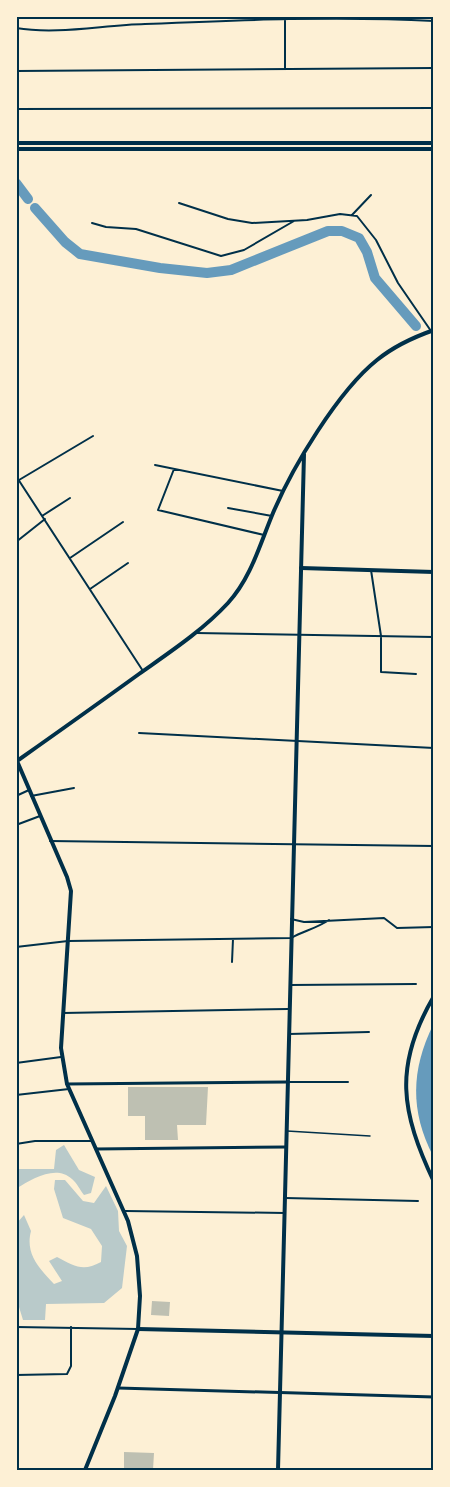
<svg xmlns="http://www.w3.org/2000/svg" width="450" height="1487" viewBox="0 0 450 1487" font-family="'Noto Serif',serif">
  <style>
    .green { fill: #b9caca }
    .water { fill: #669bbc }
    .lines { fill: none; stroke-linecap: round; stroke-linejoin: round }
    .river { stroke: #669bbc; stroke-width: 10 }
    .building { fill: #bec0b2 }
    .service { stroke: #003049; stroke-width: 1.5 }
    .minor { stroke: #003049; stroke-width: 2 }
    .tertiary { stroke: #003049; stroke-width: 3 }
    .secondary { stroke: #003049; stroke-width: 4 }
    .primary { stroke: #003049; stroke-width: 4 }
    .neatline { fill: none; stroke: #003049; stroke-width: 2 }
  </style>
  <rect width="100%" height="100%" fill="#fdf0d5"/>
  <path class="green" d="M64 1145 79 1170 95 1177 91 1193 84 1195C80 1190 77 1183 72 1179 56 1164 32 1179 17 1188V1169H54L56 1150Z
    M55 1180H65L83 1201 94 1203 106 1186 118 1211 119 1231 127 1246 122 1288 104 1303 46 1304 45 1320H23L19 1307 17 1310 16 1224 24 1215 31 1231C25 1254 39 1268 54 1284L62 1281 49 1261 57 1257C74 1266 83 1272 101 1262L102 1246 91 1229 63 1218 54 1189Z"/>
  <path class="water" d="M433 1025V1156C410 1111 411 1070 433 1025Z"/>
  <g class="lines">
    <path class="river" d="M16 183 28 199
      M35 208 65 242 80 254 160 268 207 273 231 270 328 231H342L359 238 367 252 375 278 416 326"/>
  </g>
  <path class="building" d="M128 1087H208L206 1125H177L178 1140H145V1116H128Z
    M152 1301 170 1302 169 1316 151 1315Z
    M124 1452 154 1453 153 1470 124 1469Z"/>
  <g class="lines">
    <path class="service" d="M287 1131 370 1136"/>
    <path class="minor" d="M16 28C58 35 102 25 145 24 240 20 338 16 434 21
      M285 68V20
      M16 71 434 68
      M16 109 434 108
      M179 203 228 219 252 223 307 220 340 214 357 216 376 240 398 283 431 331
      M352 215 371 195
      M92 223 106 227 136 229 221 256 244 250 294 221
      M155 465 283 491
      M174 469 158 510 264 535
      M16 476 143 671
      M19 480 93 436
      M228 508 272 516
      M42 516 70 498
      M16 542 45 519
      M70 558 123 522
      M371 570 381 636V672L416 674
      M90 589 128 563
      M196 633 434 637
      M139 733 434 748
      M16 796 29 790
      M31 796 74 788
      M16 825 40 816
      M50 841 434 846
      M291 919 304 922 384 918 397 928 434 927
      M16 947 68 941 291 938C304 931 317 928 329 920
      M232 962 233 939
      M290 985 416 984
      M63 1013 288 1009
      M289 1034 369 1032
      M16 1063 61 1057
      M288 1082H348
      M16 1095 69 1089
      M16 1144 35 1141H91
      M285 1198 418 1201
      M125 1211 285 1213
      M16 1327 138 1329
      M16 1375 67 1374 71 1366V1327"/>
    <path class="tertiary" d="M67 1084 288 1082
      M96 1149 286 1147
      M118 1388 434 1397"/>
    <path class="secondary" d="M16 143H434
      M16 149H434
      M301 568 434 572
      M434 996C393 1066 401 1112 434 1182
      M138 1329 434 1336"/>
    <path class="primary" d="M85 1470 115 1396 138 1329 140 1296 137 1256 128 1221 67 1084 61 1048 71 891 67 877 17 761C58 732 99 703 139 674 170 652 202 631 228 603 251 578 260 544 273 513 292 468 338 391 377 360 393 347 414 337 434 330
      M278 1470 304 454"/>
  </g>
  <rect width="450" height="1487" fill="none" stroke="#fdf0d5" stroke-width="36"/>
  <rect x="18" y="18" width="414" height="1451" class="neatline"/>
</svg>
